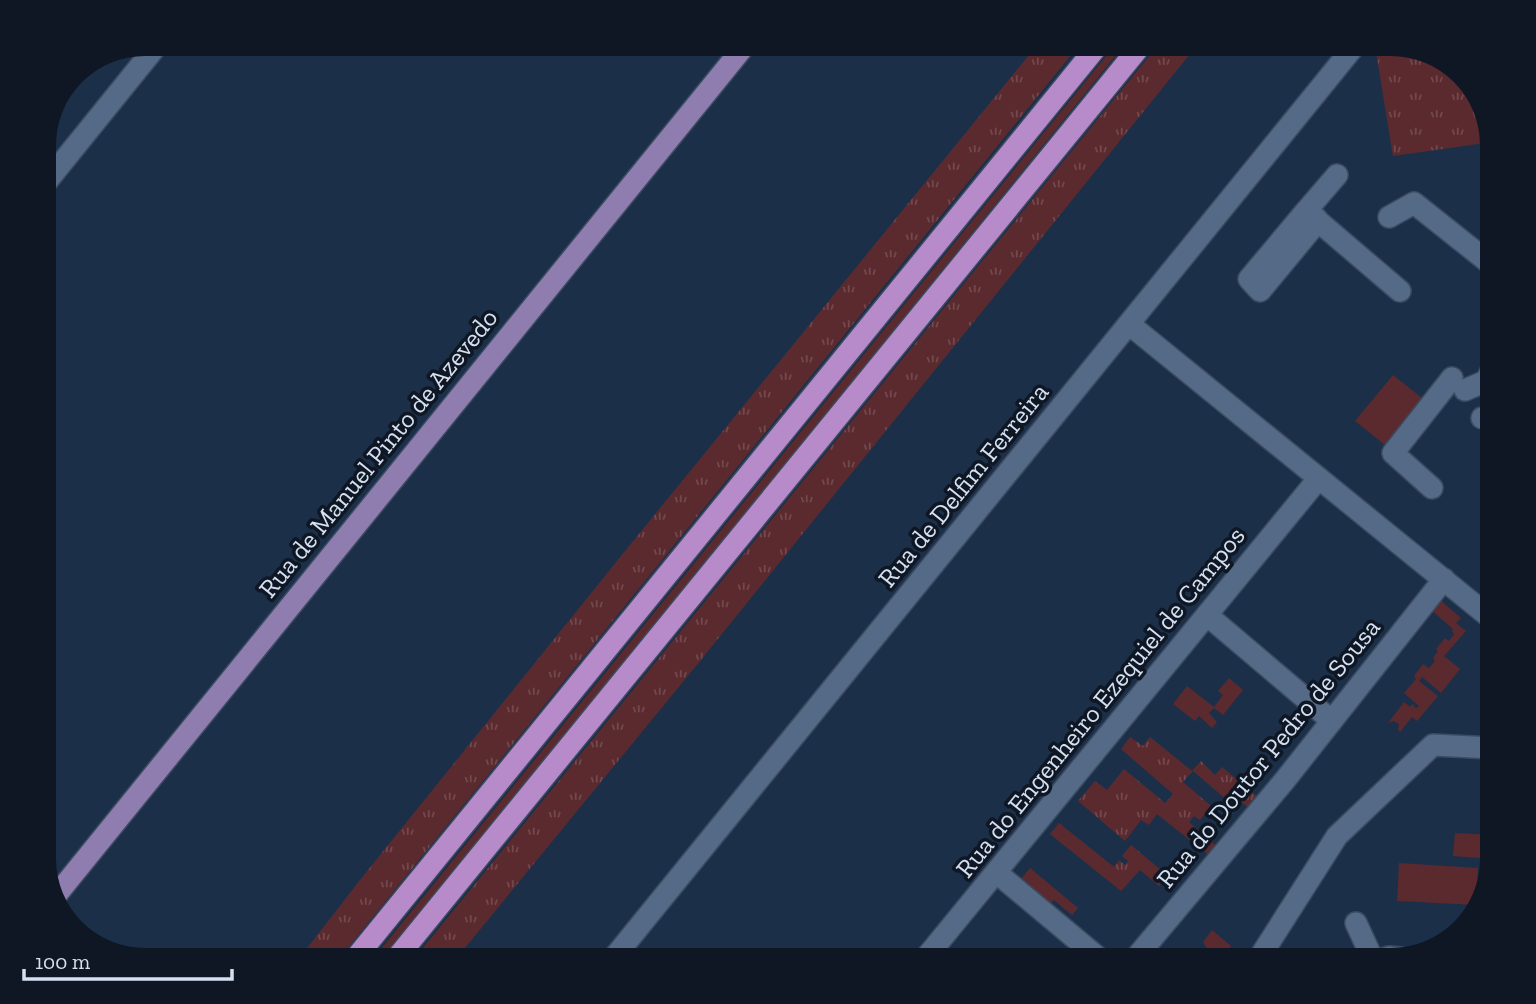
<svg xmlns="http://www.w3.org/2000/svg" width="1536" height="1004" viewBox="0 0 1536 1004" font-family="'Zilla Slab',serif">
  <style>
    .grass { fill: url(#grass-tufts) }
    .garden { fill: #5b2a2f }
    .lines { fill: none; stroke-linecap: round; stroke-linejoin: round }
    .minor-casing { stroke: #3b4b61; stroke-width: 24 }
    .major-casing { stroke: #3b4b61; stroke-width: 24 }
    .highway-casing { stroke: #3b4b61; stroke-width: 24 }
    .minor { stroke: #546a87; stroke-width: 21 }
    .major { stroke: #8f7daf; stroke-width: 21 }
    .highway { stroke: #b78ac9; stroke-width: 21 }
    .labels { text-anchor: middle; stroke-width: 7; stroke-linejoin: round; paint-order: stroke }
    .street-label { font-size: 26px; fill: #d5e1f2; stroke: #0e1723 }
  </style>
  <defs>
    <pattern id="grass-tufts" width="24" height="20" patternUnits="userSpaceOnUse" patternTransform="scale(1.75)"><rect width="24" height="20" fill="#5b2a2f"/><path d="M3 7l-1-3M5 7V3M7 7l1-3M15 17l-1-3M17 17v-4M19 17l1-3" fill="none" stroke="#72494e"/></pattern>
  </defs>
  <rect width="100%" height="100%" fill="#1c2f49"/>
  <path class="grass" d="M1038 44H1080L338 960H298L360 880 621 556Z
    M1159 44H1198L700 661 455 960H413Z
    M1382 44H1391L1447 61 1478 94 1492 142 1393 156 1376 52Z
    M1130 737 1143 746 1150 737 1192 771 1201 761 1215 775 1222 767 1259 798 1250 809 1239 800 1234 806 1193 771 1183 782 1211 806 1200 820 1194 816 1189 822 1219 848 1211 857 1157 814 1149 825 1141 820 1125 841 1078 801 1095 781 1107 790 1124 769 1165 803 1173 794 1121 749Z
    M1059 823 1114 867 1119 860 1125 865 1128 861 1122 856 1131 845 1168 876 1159 886 1140 870 1121 891 1050 834Z
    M1030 868 1078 908 1072 915 1054 900 1050 904 1021 879Z"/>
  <path class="garden" d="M1116 44H1125L384 960H372Z
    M1393 375 1422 398 1385 445 1355 421Z
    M1439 599 1461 618 1456 623 1466 631 1444 656 1460 669 1441 693 1422 677 1419 681 1438 696 1417 721 1412 717 1400 732 1398 730 1399 724 1394 721 1388 723 1404 702 1410 707 1412 704 1416 708 1419 706 1404 693 1416 679 1414 676 1423 664 1429 668 1435 661 1433 658 1438 651 1436 649 1445 638 1449 641 1454 634 1452 631 1453 629 1430 609Z
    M1229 678 1243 690 1223 715 1214 708 1209 713 1217 722 1212 728 1199 716 1195 721 1173 704 1187 686 1214 707 1223 695 1218 691Z
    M1455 833 1492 835V859L1453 856Z
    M1399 863 1478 868 1476 905 1397 901Z
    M1212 930 1231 946 1223 957 1226 960H1200L1209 952 1203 942Z"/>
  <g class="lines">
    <defs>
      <path id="minor" d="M44 185 158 44
        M1306 211 1249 279 1260 291 1318 221 1400 291
        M1389 217 1414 203 1492 265
        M1317 219 1306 211 1337 175
        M1129 324 1492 619
        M1492 369 1486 381 1492 392
        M1465 390 1486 381
        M1482 418 1492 417
        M1432 488 1393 453 1452 378
        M1207 615 1332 721
        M997 873 1101 960
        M1356 923 1373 960
        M612 960 1356 44
        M924 960 1319 478
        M1134 960 1285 780 1444 579
        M1258 960 1337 836 1433 745 1492 748
        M1379 960 1389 957 1401 958"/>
      <path id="major" d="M54 898 746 44"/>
      <path id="highway" d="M354 960 1099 44
        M395 960 1142 44"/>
    </defs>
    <use href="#minor" class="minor-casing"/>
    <use href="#major" class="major-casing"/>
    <use href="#highway" class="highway-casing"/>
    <use href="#minor" class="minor"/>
    <use href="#major" class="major"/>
    <use href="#highway" class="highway"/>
  </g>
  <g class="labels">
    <g class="street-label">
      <text transform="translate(378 453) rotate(-51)" y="9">Rua de Manuel Pinto de Azevedo</text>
      <text transform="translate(963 485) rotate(-51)" y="9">Rua de Delfim Ferreira</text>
      <text transform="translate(1100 702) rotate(-51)" y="9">Rua do Engenheiro Ezequiel de Campos</text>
      <text transform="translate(1268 753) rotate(-51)" y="9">Rua do Doutor Pedro de Sousa</text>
    </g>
  </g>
  <path d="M0 0H1536V1004H0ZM145 56H1391A89 89 0 0 1 1480 145V859A89 89 0 0 1 1391 948H145A89 89 0 0 1 56 859V145A89 89 0 0 1 145 56Z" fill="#0e1723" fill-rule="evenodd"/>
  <path d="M24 969v10h208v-10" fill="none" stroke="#d5e1f2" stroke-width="3.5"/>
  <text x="35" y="969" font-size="21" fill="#d5e1f2" stroke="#0e1723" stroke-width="5" paint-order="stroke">100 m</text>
</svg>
